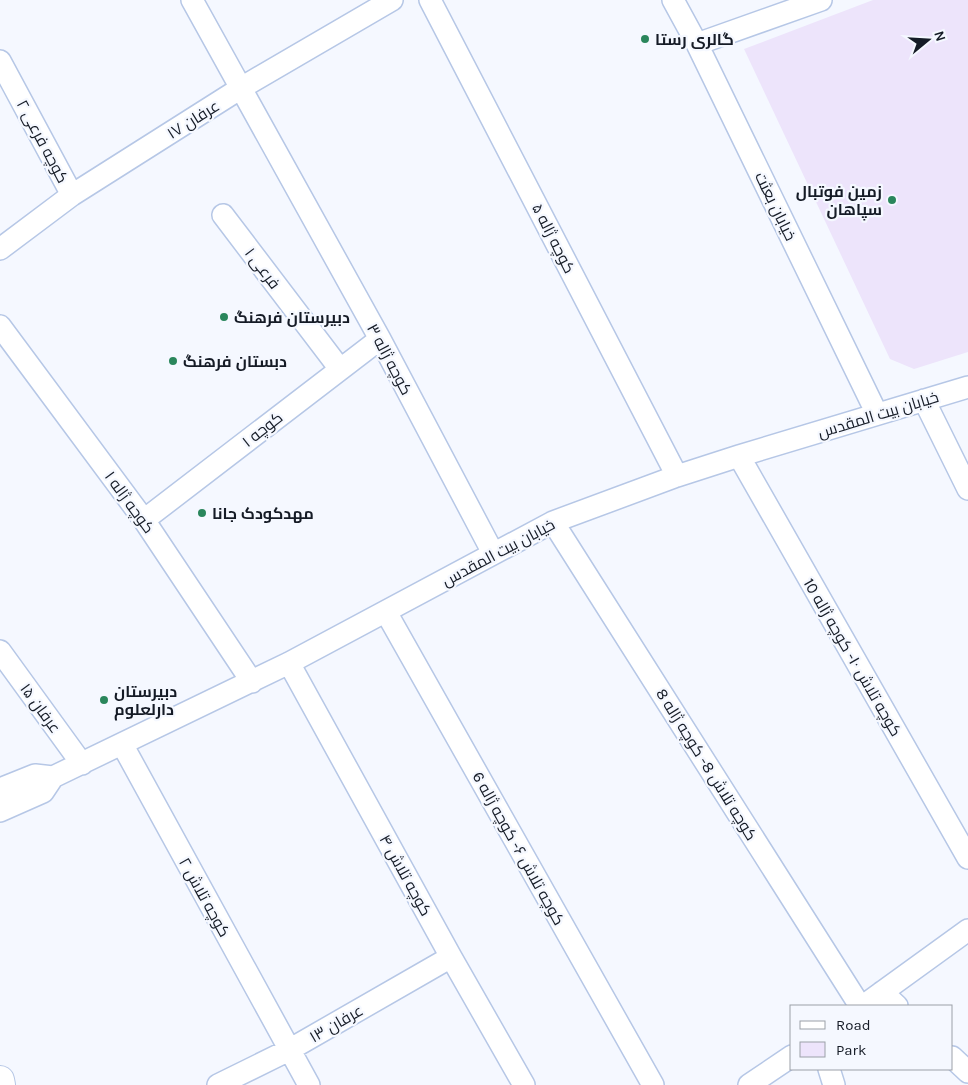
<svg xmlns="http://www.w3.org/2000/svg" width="968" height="1085" viewBox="0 0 968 1085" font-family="Karla,Cairo,sans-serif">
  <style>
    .green { fill: #ede4fb }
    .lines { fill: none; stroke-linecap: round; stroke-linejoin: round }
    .minor-casing { stroke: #b6c7e6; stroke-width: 24 }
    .major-casing { stroke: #b6c7e6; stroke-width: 30 }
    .minor { stroke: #fff; stroke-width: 21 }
    .major { stroke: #fff; stroke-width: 28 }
    .poi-dot { fill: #2a865c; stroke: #f5f8ff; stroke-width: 2 }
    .labels { text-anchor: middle; stroke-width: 4.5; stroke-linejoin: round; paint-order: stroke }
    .poi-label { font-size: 16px; font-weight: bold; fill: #151b26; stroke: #f5f8ff; text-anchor: start }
    .street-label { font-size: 16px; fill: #151b26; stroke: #f5f8ff }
  </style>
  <rect width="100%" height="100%" fill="#f5f8ff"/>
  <path class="green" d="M873 0H968V352L914 369 890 359 744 49Z"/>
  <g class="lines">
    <defs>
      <path id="minor" d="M192 0 380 339 493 553
        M430 0 677 476
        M673 0 697 44 877 414
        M697 44 821 0
        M0 61 72 195
        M223 215 340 369
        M0 249 72 195 241 88 392 0
        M0 326 144 520 252 682
        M924 400 968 489
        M739 456 968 858
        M144 520 380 339
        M553 522 860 1006
        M386 612 653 1085
        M0 651 82 764
        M289 663 451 957 524 1085
        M122 744 309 1085
        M0 789 35 775 53 777
        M0 811 43 792 53 777 289 663 553 522 677 476 739 456 968 387
        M882 992 897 1006
        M863 1006 968 930
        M952 1057 968 1072
        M829 1069 834 1085
        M218 1085 289 1050 451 957
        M749 1085 792 1056"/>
      <path id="major" d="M0 1080 1 1085"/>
    </defs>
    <use href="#minor" class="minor-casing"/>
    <use href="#major" class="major-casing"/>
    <use href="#minor" class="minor"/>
    <use href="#major" class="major"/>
  </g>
  <g class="poi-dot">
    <circle cx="645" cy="39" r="5"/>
    <circle cx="892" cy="200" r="5"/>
    <circle cx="224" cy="317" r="5"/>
    <circle cx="173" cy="361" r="5"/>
    <circle cx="202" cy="513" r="5"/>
    <circle cx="104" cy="700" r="5"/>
  </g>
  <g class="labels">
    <g class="poi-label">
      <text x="655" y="45">گالری رستا</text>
      <text x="882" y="197" text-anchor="end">زمین فوتبال<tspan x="882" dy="18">سپاهان</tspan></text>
      <text x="234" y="323">دبیرستان فرهنگ</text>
      <text x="183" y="367">دبستان فرهنگ</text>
      <text x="212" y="519">مهدکودک جانا</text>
      <text x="114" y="697">دبیرستان<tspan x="114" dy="18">دارلعلوم</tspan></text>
    </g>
    <g class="street-label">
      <text transform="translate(193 119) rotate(-32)" y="6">عرفان ۱۷</text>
      <text transform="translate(43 141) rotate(62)" y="6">کوچه فرعی ۲</text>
      <text transform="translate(776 206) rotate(64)" y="6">خیابان بعثت</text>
      <text transform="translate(554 238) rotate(63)" y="6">کوچه ژاله ۵</text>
      <text transform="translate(263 268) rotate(53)" y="6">فرعی ۱</text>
      <text transform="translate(390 359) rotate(62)" y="6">کوچه ژاله ۳</text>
      <text transform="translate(878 414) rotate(-17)" y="6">خیابان بیت المقدس</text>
      <text transform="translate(262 429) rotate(-38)" y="6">کوچه ۱</text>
      <text transform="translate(130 502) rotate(54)" y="6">کوچه ژاله ۱</text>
      <text transform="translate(498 552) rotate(-28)" y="6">خیابان بیت المقدس</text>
      <text transform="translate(853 657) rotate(60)" y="6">کوچه تلاش ۱۰- کوچه ژاله 10</text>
      <text transform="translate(41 708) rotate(54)" y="6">عرفان ۱۵</text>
      <text transform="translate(707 764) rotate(58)" y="6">کوچه تلاش 8- کوچه ژاله 8</text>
      <text transform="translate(519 848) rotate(61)" y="6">کوچه تلاش ۶- کوچه ژاله 6</text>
      <text transform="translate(406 875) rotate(61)" y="6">کوچه تلاش ۴</text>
      <text transform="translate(205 897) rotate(61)" y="6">کوچه تلاش ۲</text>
      <text transform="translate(336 1023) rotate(-30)" y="6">عرفان ۱۳</text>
    </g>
  </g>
  <rect x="790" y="1005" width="162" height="65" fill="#f5f8ff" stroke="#9ba0a8"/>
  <rect x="800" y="1021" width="25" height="8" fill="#ffffff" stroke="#9ba0a8"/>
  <text x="836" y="1030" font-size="15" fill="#151b26">Road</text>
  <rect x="800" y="1042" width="25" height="15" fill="#ede4fb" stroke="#9ba0a8"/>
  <text x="836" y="1055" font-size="15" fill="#151b26">Park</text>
  <g transform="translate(928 40) rotate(72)" stroke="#f5f8ff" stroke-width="4" paint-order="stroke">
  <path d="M0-4L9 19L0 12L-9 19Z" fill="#151b26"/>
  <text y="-8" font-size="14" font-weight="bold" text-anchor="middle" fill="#151b26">N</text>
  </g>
</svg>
